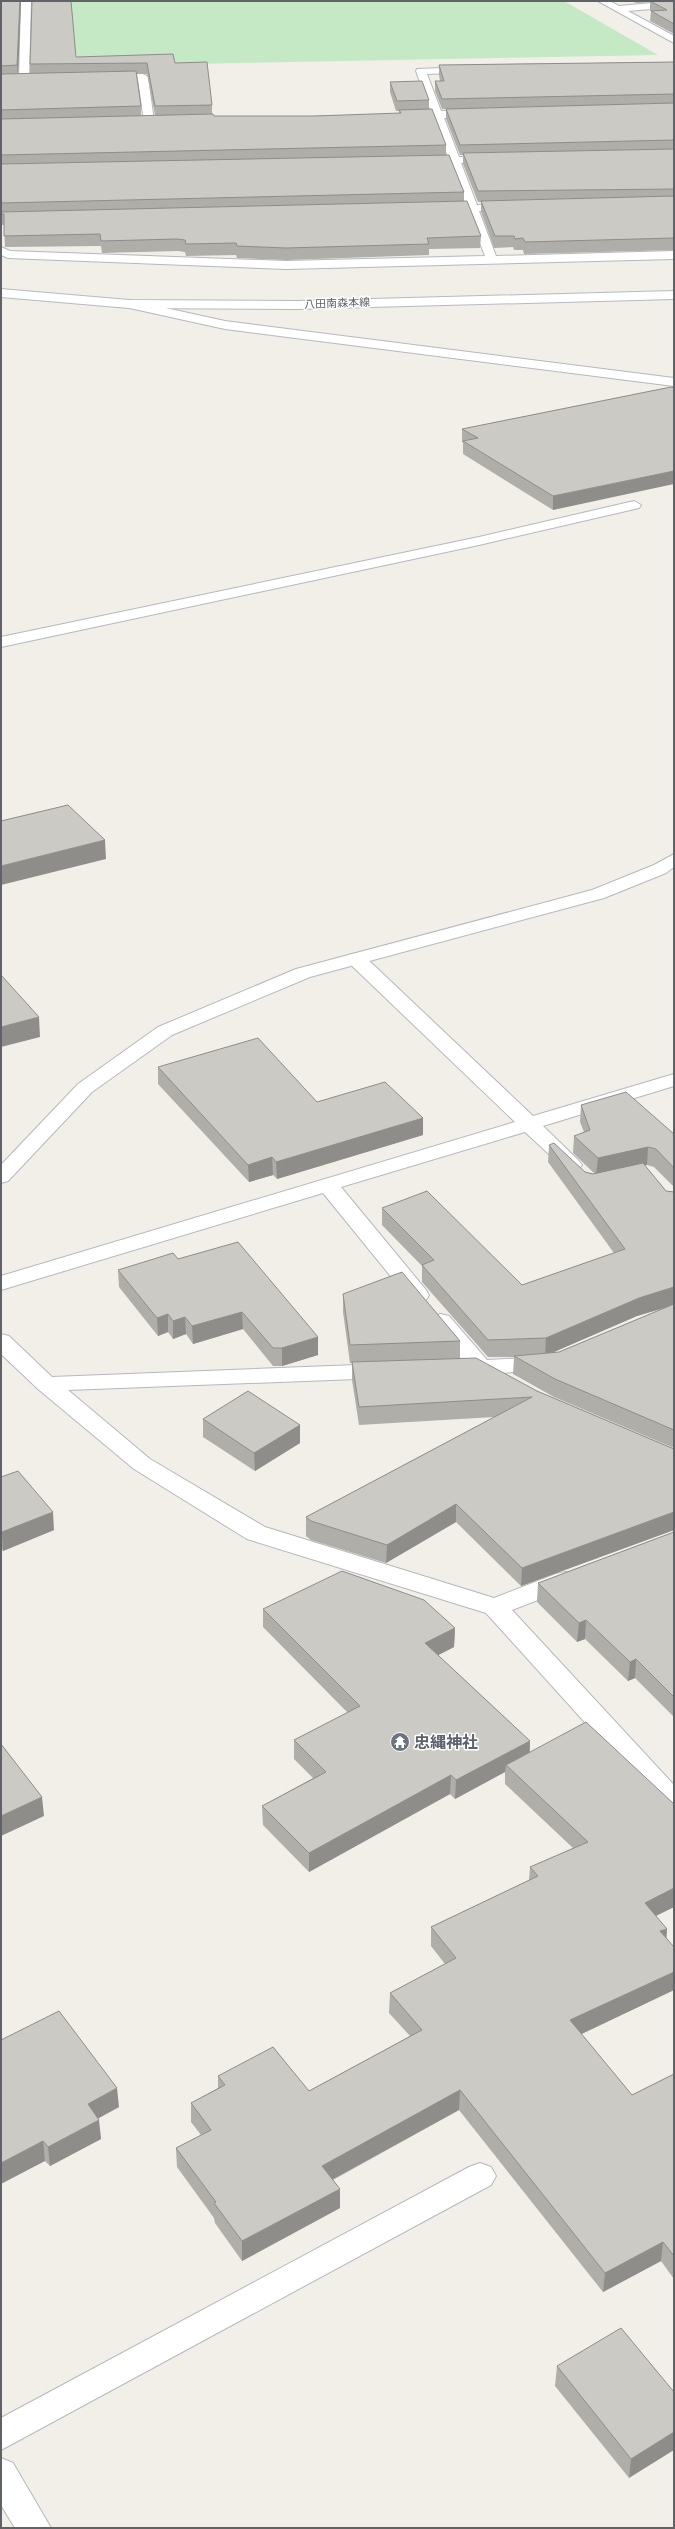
<svg xmlns="http://www.w3.org/2000/svg" width="675" height="2529" viewBox="0 0 675 2529" font-family="'Sofia Sans Condensed','Noto Sans JP',sans-serif">
  <style>
    .green { fill: #c5e8c5 }
    .lines { fill: none; stroke-linecap: round; stroke-linejoin: round }
    .service-casing { stroke: #b5b8bc; stroke-width: 2 }
    .minor-casing { stroke: #b5b8bc; stroke-width: 2 }
    .tertiary-casing { stroke: #b5b8bc; stroke-width: 2 }
    .secondary-casing { stroke: #b6babf; stroke-width: 2 }
    .service { fill: #fff; fill-rule: evenodd }
    .minor { fill: #fff; fill-rule: evenodd }
    .tertiary { fill: #fff; fill-rule: evenodd }
    .secondary { fill: #fff; fill-rule: evenodd }
    .wall { fill: #afaea9; fill-rule: evenodd }
    .shaded-wall { fill: #8f8d8a }
    .building { fill: #cccac5; stroke: #8f8d8a }
    .labels { text-anchor: middle; stroke-width: 3; stroke-linejoin: round; paint-order: stroke }
    .far-street-label { font-size: 11px; fill: #5f6368; stroke: #fff }
    .near-worship-label { font-size: 16px; font-weight: bold; fill: #5b616d; stroke: #fff; text-anchor: start }
  </style>
  <rect width="100%" height="100%" fill="#f1efe8"/>
  <path class="green" d="M61 1H564L658 55 80 66Z"/>
  <g class="lines">
    <defs>
      <path id="service" d="M634 501 641 505 639 508 479 545 1 647V637L479 537Z"/>
      <path id="minor" d="M21 1H31L29 80 24 83 19 80Z
        M598 1H610L619 6 674 1V7L628 11 674 36V43Z
        M469 67 474 70 473 72 427 74 441 111H477L482 114 477 117 444 118 459 157 494 156 499 159 494 162 461 163 477 205 511 204 517 207 511 210 479 211 496 256 674 251V259L286 269 8 258 1 255V247L10 251 286 261 485 256 468 212H439L433 209 439 206 466 205 450 163 422 164 417 161 422 158 448 157 433 118H405L400 115 405 112H431L416 71 417 69Z
        M143 74 148 77 154 121 149 124 144 121 138 80 108 81 103 78 108 75Z
        M129 300 225 321 674 378V386L225 329 125 307 123 304Z
        M356 953 363 955 533 1116 674 1074V1086L543 1126 579 1161 582 1165 579 1169 572 1171 565 1169 525 1132 341 1187 426 1290 429 1295 426 1300 418 1302 410 1300 323 1193 1 1290V1276L515 1122 349 963 347 959 349 955Z
        M441 1314 449 1316 487 1360 544 1357 552 1359 556 1364 552 1369 502 1373 499 1377 491 1379 478 1374 455 1373 451 1368 455 1363 463 1361 430 1321 433 1316Z
        M1 1334 9 1336 52 1377 382 1364 390 1366 394 1371 390 1376 382 1378 68 1390 150 1459 265 1527 494 1598 556 1574 565 1572 574 1574 578 1580 574 1586 512 1610 674 1785V1813L664 1810 486 1613 247 1539 134 1469 38 1389 1 1354Z
        M480 2163 491 2167 496 2176 491 2185 1 2450V2418L469 2167Z
        M1 2458 13 2463 51 2528H15L1 2505Z"/>
      <path id="tertiary" d="M674 854V867L666 873 604 898 310 977 172 1035 92 1092 8 1181 1 1183V1165L78 1084 158 1027 296 969 592 890 654 865Z"/>
      <path id="secondary" d="M1 289 129 300 297 301 674 291V299L297 309 129 308 1 297Z"/>
    </defs>
    <use href="#service" class="service-casing"/>
    <use href="#minor" class="minor-casing"/>
    <use href="#tertiary" class="tertiary-casing"/>
    <use href="#secondary" class="secondary-casing"/>
    <use href="#service" class="service"/>
    <use href="#minor" class="minor"/>
    <use href="#tertiary" class="tertiary"/>
    <use href="#secondary" class="secondary"/>
  </g>
  <path class="wall" d="M1 1H21L18 73H30V64L76 57 175 63 212 105V114L214 116H314L399 114V111H396L390 92V82L429 100V109L446 145V155L464 192V201L481 236 480 248 429 249V255L286 260 237 258 236 255 186 256 185 252 178 251 102 253 101 246 5 247 4 225H1ZM137 74H147L155 115 141 116V106Z
    M632 1H674V34L650 21 651 11H650V2L636 3Z
    M674 62V250L524 254 523 250H514L513 247 494 248 481 212V202H478L463 164V155H460L446 119V109H442L435 91V81H440L439 75V65Z
    M671 387 553 510 463 454V443L462 442V429Z
    M158 1067 317 1102 423 1135 277 1179 273 1175 249 1182 158 1084Z
    M581 1105 674 1134V1187L654 1167 647 1165H644L666 1191 674 1192V1448L554 1397 513 1374 514 1357H488L422 1282V1266L382 1225V1208L522 1285 614 1253 548 1162 549 1145 585 1172 593 1174H595L573 1153 574 1136 584 1132 580 1122ZM674 1305 559 1352 550 1353 637 1316Z
    M178 1259 318 1337V1355L282 1366H273L243 1329 193 1344 186 1334 173 1339 168 1332 158 1336 119 1287 118 1270Z
    M343 1294 460 1341V1358L674 1449V1530L521 1586 456 1522 386 1563 311 1540 306 1536V1517L494 1417 359 1425 352 1380V1363H350L343 1312Z
    M203 1419 300 1425V1443L255 1471 203 1437Z
    M1 1477 54 1530 3 1551 1 1548Z
    M674 1532V1717L635 1678 628 1681 585 1639 577 1642 537 1602 538 1583Z
    M263 1609 455 1628 454 1647 438 1655 530 1741V1752L674 1907 656 1916 666 1938 674 1990 581 2034 632 2095 674 2074V2279L661 2261 603 2292 459 2110 333 2180 340 2208 242 2261 215 2223 214 2218 177 2167 176 2148 201 2135 191 2122V2103L218 2088V2076L309 2091 410 2036 389 2013 390 1993 445 1964 431 1946V1927L529 1880 530 1867 573 1848 505 1784V1772L455 1799 450 1794 309 1872 263 1825 262 1806 313 1778 294 1759V1740L348 1713 263 1627Z
    M1 2040 119 2107 98 2118 101 2139 50 2166 45 2161Z
    M557 2366 674 2392 629 2478 555 2386Z"/>
  <path class="shaded-wall" d="M20 1H21L18 76 17 65Z
    M674 471V484L553 510V496Z
    M105 840 106 859 1 885V866Z
    M39 1017 40 1037 1 1047V1027Z
    M423 1118V1135L277 1179 276 1162Z
    M648 1147 647 1165 596 1175 598 1158Z
    M272 1157 273 1175 249 1182 248 1165Z
    M674 1287V1305L637 1316 545 1356 546 1338 639 1298Z
    M242 1312 243 1329 193 1344 192 1326Z
    M168 1314V1332L158 1336 157 1318Z
    M185 1317 186 1334 173 1339V1321Z
    M318 1337V1355L282 1366V1348Z
    M300 1425V1443L255 1471 254 1453Z
    M456 1504V1522L386 1563 387 1545Z
    M53 1512 54 1530 3 1551 2 1532Z
    M674 1512V1530L521 1586 522 1568Z
    M586 1620 585 1639 577 1642 579 1623Z
    M455 1628 454 1647 425 1662V1643Z
    M636 1659 635 1678 628 1681 630 1662Z
    M530 1741 529 1760 506 1765 505 1772 455 1799 456 1780Z
    M451 1775 450 1794 309 1872V1853Z
    M42 1797 44 1816 1 1836V1816Z
    M674 1888V1907L643 1922 645 1903Z
    M667 1929 666 1948 660 1931Z
    M674 1972V1990L569 2040 570 2020Z
    M117 2088 119 2107 90 2123 88 2104Z
    M460 2090 459 2110 322 2185V2166Z
    M99 2120 101 2139 50 2166 48 2147Z
    M43 2141 45 2161 1 2184V2163Z
    M340 2189V2208L242 2261V2241Z
    M663 2242 661 2261 603 2292 605 2273Z
    M674 2432V2450L629 2478 631 2459Z"/>
  <path class="building" d="M1 1H20L17 65 1 66Z
    M32 1H71L76 57 173 54 175 63 207 62 212 105 155 106 147 63 30 64Z
    M650 1H674V24L651 11 667 10Z
    M674 62V94L442 99 435 81H444L439 65Z
    M136 71 141 106 1 110V74Z
    M422 81 429 100 397 101 390 82Z
    M674 103V140L460 145 446 109Z
    M432 109 446 145 1 155V119L213 114 214 116H314L401 113 399 110Z
    M674 149V189L478 191 463 153Z
    M449 155 464 192 1 203V164Z
    M674 196V238L525 242 523 238 515 239 514 236H495L481 201Z
    M467 201 481 236 427 238 429 244 286 248 237 246 236 243 186 244 185 240 177 239 101 241 100 234 4 236V214H1V212Z
    M671 387 674 388V471L553 496 463 441 478 438 462 429Z
    M68 805 105 840 1 866V821Z
    M1 975 39 1017 1 1027Z
    M258 1038 317 1102 385 1082 423 1118 276 1162 272 1157 248 1165 158 1067Z
    M626 1092 674 1134V1168L656 1149 648 1147 598 1158 574 1136 590 1130 581 1105Z
    M554 1143 585 1172 593 1174 643 1163 666 1191 674 1192V1287L639 1298 546 1338 488 1340 422 1265 434 1260 382 1208 427 1191 522 1285 625 1249 549 1145Z
    M238 1242 318 1337 282 1348H273L242 1312 192 1326 185 1317 173 1321 168 1314 157 1318 118 1270 173 1253 178 1259Z
    M402 1272 460 1341 350 1345 343 1294Z
    M674 1304V1430L555 1379 514 1356 559 1352Z
    M476 1358 537 1391 674 1449V1512L522 1568 456 1504 387 1545 311 1521 306 1517 532 1397 359 1407 352 1362Z
    M248 1391 300 1425 254 1453 203 1419Z
    M18 1471 53 1512 2 1532 1 1531V1477Z
    M674 1532V1697L636 1659 630 1662 586 1620 579 1623 538 1583Z
    M342 1571 424 1600 455 1628 425 1643 530 1741 456 1780 451 1775 309 1853 262 1806 326 1772 294 1740 360 1706 263 1609Z
    M586 1722 674 1804V1888L645 1903 667 1929 660 1931 674 1947V1972L570 2020 632 2095 674 2074V2256L663 2242 605 2273 460 2090 322 2166 340 2189 242 2241 214 2203 216 2202 176 2148 211 2130 191 2103 225 2085 218 2076 273 2047 309 2091 422 2030 390 1993 456 1958 431 1927 538 1876 530 1867 588 1842 506 1765Z
    M1 1744 42 1797 1 1816Z
    M59 2011 117 2088 88 2104 99 2120 48 2147 43 2141 1 2163V2040Z
    M621 2328 674 2392V2432L631 2459 557 2366Z"/>
  <defs>
    <symbol id="temple-disc" viewBox="-11 -11 22 22"><circle r="9.5" fill="#6b7280" stroke="#fff"/><path d="M0-6L5-2H3V0L6.5 2.5H4V6H1.5V3h-3V6H-4V2.5H-6.5L-3 0V-2H-5Z" fill="#fff"/></symbol>
  </defs>
  <g fill-rule="evenodd">
    <use href="#temple-disc" x="389" y="1731" width="22" height="22"/>
  </g>
  <g class="labels">
    <g class="far-street-label">
      <text transform="translate(337 303) rotate(-2)" y="4">八田南森本線</text>
    </g>
    <g class="near-worship-label">
      <text x="414" y="1748">忠縄神社</text>
    </g>
  </g>
  <rect width="675" height="2529" fill="none" stroke="#5f6368" stroke-width="4"/>
</svg>
